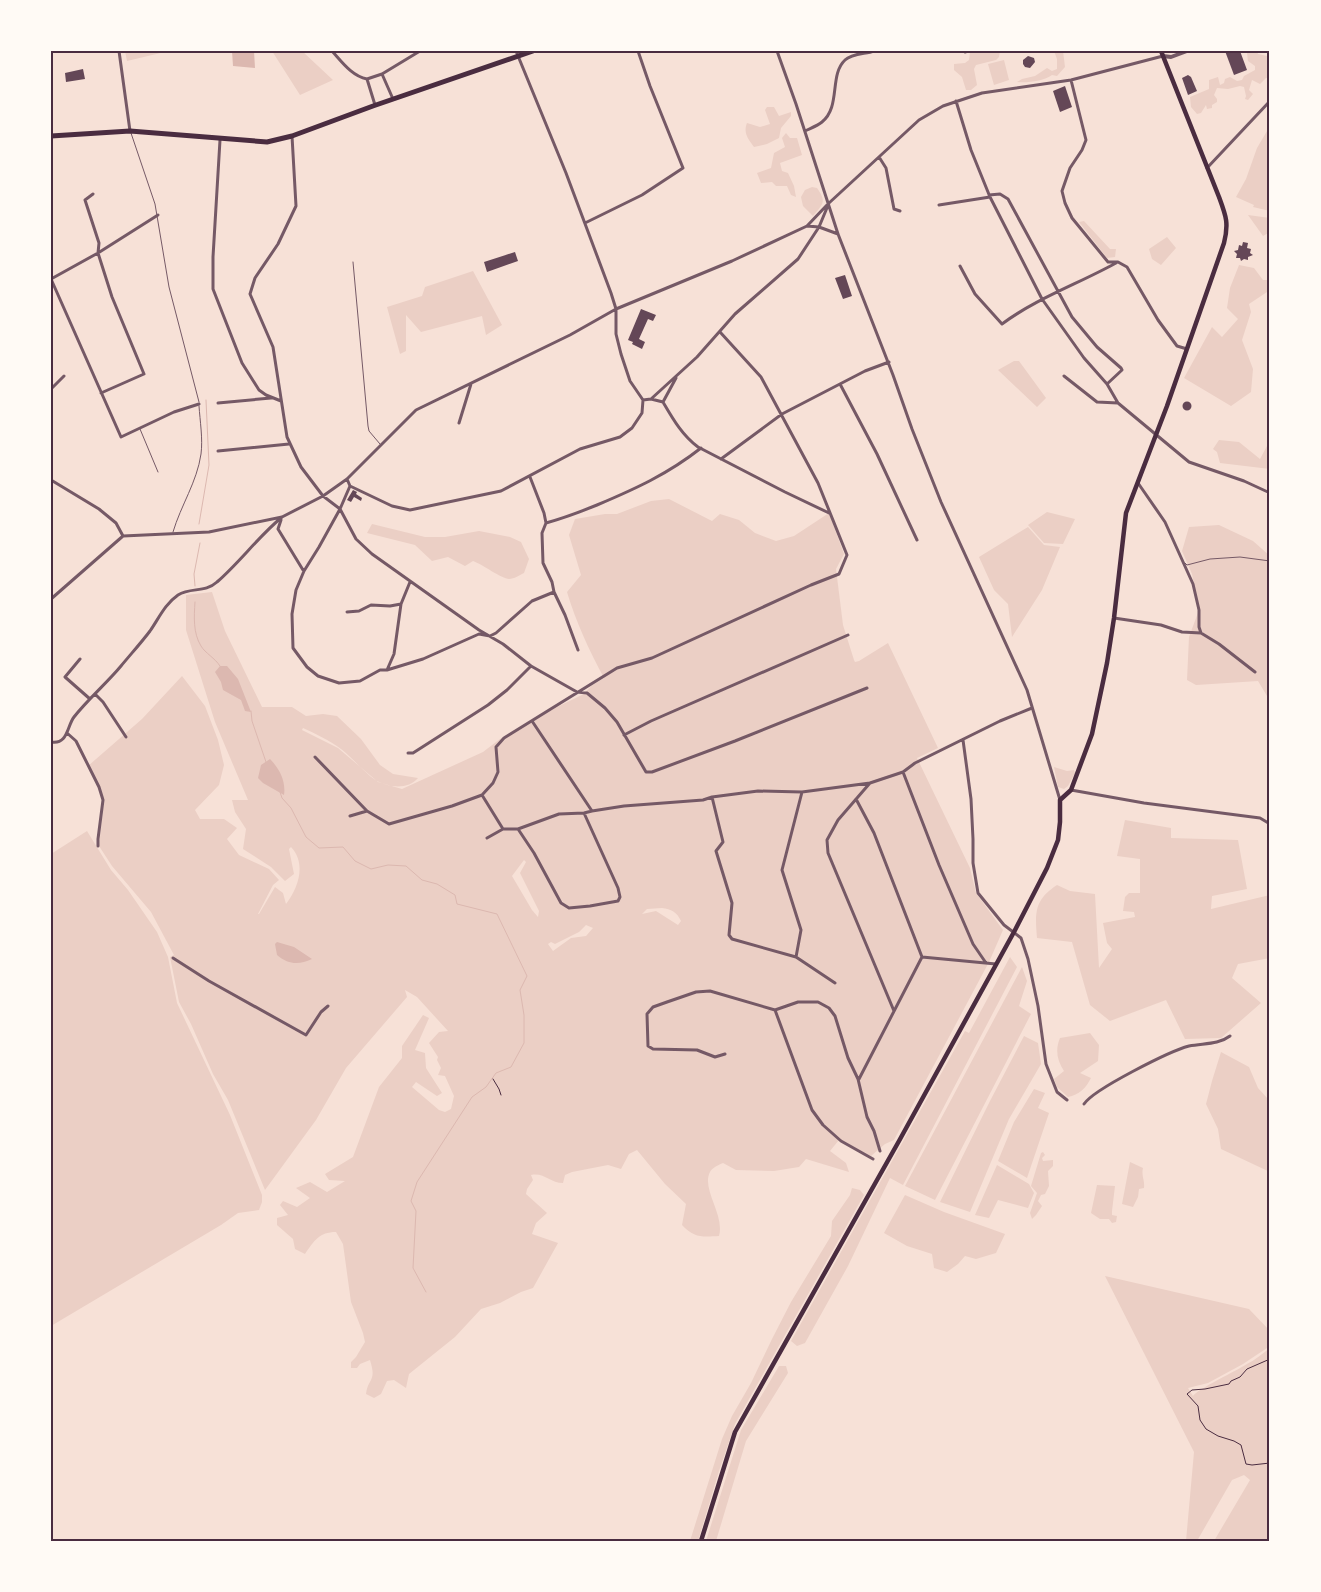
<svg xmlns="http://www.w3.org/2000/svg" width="1321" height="1592" viewBox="0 0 1321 1592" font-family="'Source Sans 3',sans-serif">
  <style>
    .green { fill: #ebcfc5; fill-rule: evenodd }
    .water { fill: #dcb8b0 }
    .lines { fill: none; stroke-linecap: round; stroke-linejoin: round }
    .stream { stroke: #dcb8b0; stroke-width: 1 }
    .building { fill: #644757 }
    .path { stroke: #4a2c40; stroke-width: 1 }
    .service { stroke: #755966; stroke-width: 1 }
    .minor { stroke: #755966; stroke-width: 3 }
    .tertiary { stroke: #755966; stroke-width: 4 }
    .secondary { stroke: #4a2c40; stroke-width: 4.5 }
    .primary { stroke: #4a2c40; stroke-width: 5 }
    .neatline { fill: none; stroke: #4a2c40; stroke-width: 2 }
  </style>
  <rect width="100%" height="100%" fill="#f7e1d7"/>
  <path class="green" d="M125 51H169L127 61Z
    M272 51H302L333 80 300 95Z
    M974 51H1000L999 57 996 60 976 65 974 69 977 85 971 90H966L962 77 954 70V64L965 63 969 60 970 52Z
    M1054 51H1063L1065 67 1057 76 1052 75C1044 81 1028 83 1017 82L1022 79 1035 76 1047 68 1052 71 1057 69V59Z
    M1243 51H1257L1258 54 1267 56 1270 52V77L1266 78 1260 84 1252 80 1249 90 1253 94 1248 100 1245 99 1246 96 1244 87 1240 86 1228 89 1217 88 1214 95 1217 99V102L1212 105V108L1207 109 1206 105 1201 113 1197 114 1191 107 1190 97 1209 89V80L1218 77 1220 85 1224 83 1225 79 1230 77 1237 81 1242 80 1244 76 1255 70V66L1248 61 1247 53Z
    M1004 60 1009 80 994 85 988 64Z
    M767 107H774L779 116 791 112V116L781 128 779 138 767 144 754 147C748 139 743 133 747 123L760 127 770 124 765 110Z
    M1270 126V211L1253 207 1254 205 1236 197 1246 179 1257 148Z
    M786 133 790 138H797L802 155 780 163 782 171 788 173 794 186 796 197 791 195 787 186H776L772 182 761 183 757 173 771 168 774 153 785 147 782 138Z
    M812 187 817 188C827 202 823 204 813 216L803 206 801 197 805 190Z
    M1248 215 1270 218V232L1263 236Z
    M1084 221 1110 249H1116L1115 257 1107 258 1079 222Z
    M1167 237 1176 248 1161 265 1152 259 1149 249Z
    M1239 265 1254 268 1263 280H1270V290L1249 304 1251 312 1242 340 1253 369 1251 392 1231 406 1184 378 1212 327 1222 337 1238 319 1227 308 1230 288Z
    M473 271 502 325 486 335 482 316 421 332 406 315V351L400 354 387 307 422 296 425 287Z
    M1014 361H1019L1046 398 1037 407 998 370Z
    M1219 440 1239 442 1260 459 1267 446 1270 447V469L1220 463 1217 452 1213 449Z
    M669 499 712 521 720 514 739 520 755 533 776 541 794 536 829 513 844 554 836 569 843 625 854 660 855 662 859 661 888 643 938 748 917 758 970 868 976 893 1003 930 989 962 894 1140 885 1144 871 1156 839 1140 830 1151 846 1163 849 1172 806 1159 799 1167 774 1171 736 1170 723 1163C718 1165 712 1168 710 1172 701 1189 725 1215 719 1236 702 1237 694 1238 682 1225L686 1204 665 1184 637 1150 629 1154 621 1169 608 1165 572 1172 565 1175 563 1183C550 1183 544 1172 531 1175L533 1180 527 1189 526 1194 547 1213 536 1223 532 1234 558 1243 533 1288 521 1292 500 1303 481 1309 455 1337 409 1374 406 1388 394 1380 387 1381 381 1394 374 1398 366 1394C368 1378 377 1382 370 1360L360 1364 357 1368H351V1362L356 1357 365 1342 363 1333 351 1302 343 1244 336 1232C319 1232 314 1241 305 1254L295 1249 293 1239 277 1225V1218L288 1215 280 1205 283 1201 297 1207 310 1198 296 1188 310 1182 327 1192 345 1181 329 1180 325 1174 353 1157 379 1087 402 1058V1046L423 1015 429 1018 415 1050 425 1053 426 1068 442 1093 437 1096 416 1082 412 1087 439 1110 445 1112 451 1109 454 1096 445 1076 438 1075 441 1068 437 1060 438 1057 429 1043 439 1032 448 1031 417 997 405 990 407 997 346 1068 316 1120 265 1190 228 1100 213 1074 191 1024 179 1002 170 957 174 955 151 912 112 866 99 846 104 801 88 766 142 719 182 676 205 706 218 740 224 765 219 785 195 810 200 819H224L237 828 227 839 239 855 269 869 279 880 273 885 258 914H259L275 887 283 893 286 904C298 888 307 864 291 847L289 849 294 874 285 881 271 867 243 849 246 829 235 812 232 800H248L215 722 186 630V595L212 592 225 631 262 707H292L306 716 323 714 337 716 361 739 380 765 393 774 418 778C409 789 392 788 379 782 367 776 352 757 341 749 329 740 316 734 303 728L302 730 338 748 378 782 402 789 483 752 500 739 557 707 584 694 591 686 604 678C589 650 576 622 567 592L581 575 569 535 575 519 605 514H617L651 501ZM524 860 526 862 520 873 539 911 538 917 532 910 512 876ZM662 908C671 909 677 912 681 921L678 925 656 911 642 914 647 909ZM586 925 593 928 586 936 571 938 553 951 548 944 551 942 555 944 579 932Z
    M1047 512 1075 519 1063 544 1044 543 1028 525Z
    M372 524 425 537H445L479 531 510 537 521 542 529 559 524 573C520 575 514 579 509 579 502 579 482 564 473 561L465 566 448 557 432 561 415 545 367 533Z
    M1219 525 1253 541 1270 556V701L1258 681 1196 685 1187 680 1189 637 1199 610 1192 574 1182 551 1189 527Z
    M1028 527 1044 545 1060 547 1042 590 1012 637 1008 604 994 590 979 557Z
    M1054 767 1067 771 1074 770 1075 773 1068 786 1064 789 1058 787Z
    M1125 820 1171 828V838L1238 840 1247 889 1212 896 1211 909 1270 895V958L1238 964 1232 978 1261 1003 1221 1038 1185 1039 1166 1000 1110 1021 1090 1005 1072 942 1037 938C1035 913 1034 900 1057 885L1070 891 1095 894 1099 968 1112 949 1107 943 1103 923 1135 917 1134 912 1123 911 1125 897 1129 893H1140V859L1117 856Z
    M87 831 111 870 128 890 157 932 168 957 177 1003 230 1115 262 1195V1202L259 1210 238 1213 221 1225 51 1326V854Z
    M1010 957 1017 967 903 1185 890 1178 848 1266 805 1343 797 1346 791 1341 965 1031 969 1033Z
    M1022 967 1027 981 1019 1006 1031 1014 935 1200 905 1186Z
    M1090 1033 1099 1045 1098 1061 1080 1073 1091 1078C1086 1088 1079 1095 1068 1097L1057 1087 1054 1079 1064 1071C1057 1060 1055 1050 1060 1038Z
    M1024 1036 1038 1043 1041 1064 1009 1119 970 1212 940 1202 990 1101Z
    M1221 1052 1249 1067 1258 1088 1268 1099H1270V1172L1221 1149 1218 1129 1206 1104 1212 1081Z
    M1034 1089 1045 1093 1038 1108 1049 1113 1027 1178 998 1161 1014 1122Z
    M1043 1152 1045 1155 1042 1158 1043 1161 1053 1160V1166L1048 1171 1049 1186 1045 1194 1041 1195 1038 1201 1042 1206 1036 1215 1032 1219 1030 1213 1037 1193 1031 1186 1041 1153Z
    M1130 1162 1143 1168C1141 1176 1145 1180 1144 1188L1139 1189 1138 1197 1133 1207 1122 1204Z
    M997 1165 1029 1184 1034 1193 1028 1208 998 1200 989 1218 975 1215Z
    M1097 1185 1115 1186 1112 1211V1215L1117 1216 1116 1222 1112 1223 1109 1219H1100L1091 1213Z
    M852 1188 860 1190 864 1195 735 1424 719 1471 698 1541H690L722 1439 732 1416 751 1383 772 1339 791 1302 831 1236 832 1221 850 1195Z
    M905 1195 944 1212 1005 1234 996 1253 976 1259 965 1256 958 1264 947 1272 934 1268 932 1254 907 1246 884 1233Z
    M1105 1276 1249 1309 1270 1331V1346L1243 1364 1208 1383 1188 1388 1193 1396C1196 1390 1238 1370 1247 1364 1255 1360 1262 1354 1270 1348V1541H1214L1250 1480 1244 1475 1232 1480 1197 1541H1186L1194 1452Z
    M779 1366H786L788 1373 746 1441 716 1541H706L741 1430Z"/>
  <path class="water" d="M232 51H254L255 68 233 66Z
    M220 666H227L238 679 251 712 245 711 241 700 223 690 221 682 215 672Z
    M270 759C280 769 286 782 284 795L263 783 258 778 261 765Z
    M277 942 294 947 312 959C299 965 289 965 277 955L275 944Z"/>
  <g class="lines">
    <path class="stream" d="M199 524 209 465 206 400
      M195 586 194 574 200 543
      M195 602C194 617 193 633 201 646 205 653 215 658 220 666
      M251 711 252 721 266 762
      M280 792 282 798 291 808 306 837 319 848 343 847 355 861 371 869 388 865 406 866 422 880 437 884 455 895 457 904 497 914 527 976 520 990 524 1015V1043L511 1067 496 1073 486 1087 472 1097 417 1182 411 1201 416 1211 413 1268 426 1292"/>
  </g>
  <path class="building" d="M1225 51H1240L1247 70 1234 75Z
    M1028 56 1034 58 1035 62 1030 68 1025 67 1023 64V60Z
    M83 69 85 79 66 82 65 73Z
    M1188 75 1191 77 1197 91 1188 95 1182 78Z
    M1065 86 1072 107 1060 112 1053 91Z
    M1243 242 1248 243 1247 248 1251 249 1250 253 1253 255 1248 257V260L1244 259 1241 261 1240 258H1236L1237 254 1234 251 1238 250 1239 245 1242 246Z
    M515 252 518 261 487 272 484 262Z
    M845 275 852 296 843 299 835 278Z
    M641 309 656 315 653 321 648 319 639 339 645 342 642 349 632 344 633 342 628 340Z
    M1182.5 406a4.5 4.5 0 1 1 9 0a4.5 4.5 0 1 1-9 0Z
    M353 490 357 492 356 494 362 498 361 501 354 497 351 502 347 500Z"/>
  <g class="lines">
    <path class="path" d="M493 1079 499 1089 501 1095
      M1270 1359 1247 1369 1240 1377 1231 1381 1229 1384 1205 1389 1192 1390 1187 1394 1198 1406 1200 1420 1206 1429 1218 1436 1234 1441 1241 1445 1246 1464 1252 1465 1270 1463"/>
    <path class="service" d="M131 133 155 204 169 287 199 402
      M353 262 368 426 369 431 380 444
      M140 429 158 472
      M173 532C181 505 197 482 201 454 203 439 200 421 199 406
      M1185 563 1187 565 1210 559 1240 557 1270 561"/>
    <path class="minor" d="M119 51 130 131
      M332 51C342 62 352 76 367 79
      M516 51 566 173 611 293 616 309V334L621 354 630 381 643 400 651 399 663 402C673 419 682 435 698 447L785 492 829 513
      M777 51 796 104 838 234 893 375 912 429 941 502 1027 690 1060 800
      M965 52 968 51
      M382 74 420 51
      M1071 80 1086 140 1082 150 1070 168 1062 191 1065 203 1072 218 1108 262H1118L1127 267 1158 320 1177 346 1187 349
      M956 101 971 150 990 197 1042 299 1084 358 1107 384 1118 403 1189 462 1244 481 1270 493
      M375 105 367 79 382 74 393 99
      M805 131C811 128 817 126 822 122 841 107 829 75 845 60 852 53 866 54 874 51
      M292 136 296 206 278 244 255 278 250 294 273 347 287 437 301 467 323 496 340 509 356 539 372 554 479 630 503 644 531 666 577 692 587 693 605 708 617 722 646 772H652L735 741 867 688
      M220 140 213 257V289L242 363 259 390 266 395 281 401
      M879 157 886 168 894 209 900 211
      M1207 168 1270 101
      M93 194 85 200 99 243 98 253 112 297 144 374 101 393
      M989 195 1000 194 1008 199 1072 317 1097 347 1121 368 1122 370 1107 384
      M939 205 990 197
      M585 223 642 195 683 168 650 86 638 51
      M807 226 827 205
      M960 266 975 294 1002 324C1037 298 1078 284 1116 263
      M51 279 121 437 174 412 199 404
      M51 279 98 253 158 215
      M1064 376 1097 402 1118 403
      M840 384 877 454 917 540
      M51 389 64 376
      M651 399 697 357 735 314 798 259 819 227 829 203 919 120 943 106 982 93 1071 80 1163 56
      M663 402 676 378
      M218 403 271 398
      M459 423 471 384
      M218 451 289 444
      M721 459 782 414 865 371 889 362
      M530 477 544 513 546 523 542 533 543 563 552 582 554 592
      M347 479 350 486 340 509 319 547 304 571 296 590 292 614 293 648 307 667 318 676 339 683 360 681 380 670H387L423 659 479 634 490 636 496 633 532 601 554 592 565 615 578 650
      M51 480 99 509 116 523 123 536
      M1138 483 1165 522 1193 584 1199 610V627L1201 633 1219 644 1255 672
      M350 486 392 506 410 510 501 491 580 449 620 437 632 428 642 413 643 400
      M281 520 278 529 303 570
      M546 523C564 518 580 512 597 505 635 489 668 474 701 448
      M51 599 123 536 209 532 282 517 323 496 347 479 416 410 570 335 616 309 732 261 807 226 819 227 838 234
      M347 612 359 611 371 605 390 606 401 604
      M1114 618 1161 625 1182 632 1201 633
      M80 659 65 677 90 699
      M387 670 394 654 401 604 410 582
      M95 694 103 702 126 737
      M532 721 592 811
      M67 733 76 741 99 787 103 800 98 839V846
      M624 735 651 721 848 635
      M963 740 971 799 973 839V863L978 893 1004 925 1021 938 1028 959 1038 1006 1046 1064 1057 1092 1067 1100
      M51 742C68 745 67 726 74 717 88 699 106 684 121 666 130 655 141 643 150 631 159 618 165 604 178 595 191 587 205 593 217 582 240 562 258 537 282 517
      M408 753H413L488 705 507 690 531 666
      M315 757 367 811 389 824 452 806 482 795 493 783 498 772 496 747 504 738 617 668 652 658 811 585 839 574 847 555 818 483 761 377 720 332
      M903 772 939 865 973 944 986 963
      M1071 790 1144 803 1260 818 1270 824
      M482 795 503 829
      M712 797 723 842 716 851 732 903 729 935 732 939 796 957 835 983
      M856 799 874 833 922 957
      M350 816 367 811
      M518 829 534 853 561 903 569 908 590 906 618 901 620 897 618 888 584 813
      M487 838 503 829H518L559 814 584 813 592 811 624 806 703 800 712 797 758 791 802 792 870 783
      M796 957 801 930 782 870 802 792
      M173 958 209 981 306 1035 321 1012 328 1006
      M775 1010 812 1110 823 1125 841 1141 873 1159
      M894 1011 828 853 827 840 838 820 870 783 903 772 915 763 1000 721 1032 708
      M725 1054 715 1057 697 1050 653 1049 648 1046 647 1014 653 1007 667 1002 696 992 710 991 775 1010 798 1002H818L829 1008 835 1016 848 1058 858 1079 867 1117 874 1131 880 1151
      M859 1079 922 957 996 964
      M1084 1104C1094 1089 1170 1051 1189 1046 1204 1043 1218 1045 1230 1036"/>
    <path class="tertiary" d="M1163 56 1171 57 1187 51"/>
    <path class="secondary" d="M701 1541 735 1432 899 1141 1014 932 1047 868 1058 840 1060 822V800L1071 790 1092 734 1107 663 1114 618 1126 513 1167 406 1224 243C1229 223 1226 216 1219 197L1161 51"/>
    <path class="primary" d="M51 136 130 131 267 142 292 136 373 106 533 51"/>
  </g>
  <rect width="1321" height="1592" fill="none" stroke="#fffaf5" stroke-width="105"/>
  <rect x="52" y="52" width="1216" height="1488" class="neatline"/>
</svg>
